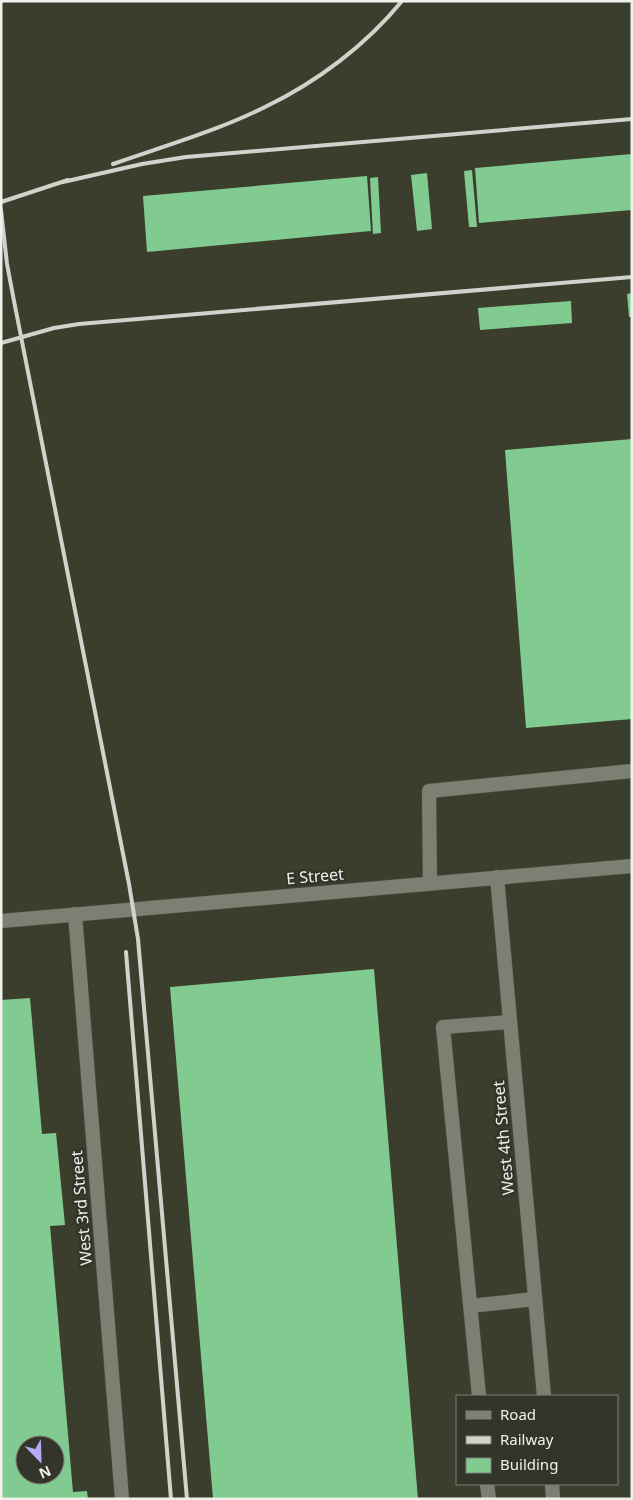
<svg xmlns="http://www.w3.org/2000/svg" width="633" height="1500" viewBox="0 0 633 1500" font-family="'Noto Sans',sans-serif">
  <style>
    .built { fill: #3b3e2d; fill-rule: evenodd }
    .building { fill: #82cb90; fill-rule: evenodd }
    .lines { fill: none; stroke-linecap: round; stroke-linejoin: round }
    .service-casing { stroke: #52534a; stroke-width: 15 }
    .minor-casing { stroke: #52534a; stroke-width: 15 }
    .service { stroke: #7d7f72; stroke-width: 14 }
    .minor { stroke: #7d7f72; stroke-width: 14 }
    .rail { stroke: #d1d2cb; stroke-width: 4 }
    .labels { text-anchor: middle; stroke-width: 5; stroke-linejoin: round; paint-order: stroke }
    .street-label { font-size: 16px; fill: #f0f1ea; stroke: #33352a }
  </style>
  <rect width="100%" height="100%" fill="#33352a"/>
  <path class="built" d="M1 1H632V1499H1ZM457 1396H617V1484H457ZM25 1445H55V1475H25Z"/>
  <path class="building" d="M632 154V210L479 223 475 168Z
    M472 170 477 227H469L464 171Z
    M427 173 432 229 417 231 411 175Z
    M367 176 371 231 147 252 143 196Z
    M378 177 381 233 373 234 370 178Z
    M632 293V317H629L627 294Z
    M571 301 572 323 480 330 478 308Z
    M632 439V719L526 728 505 450Z
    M374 969 418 1499H213L170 987Z
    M30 998 42 1134 56 1133 65 1225 50 1226 73 1492 87 1491 88 1499H1V1000ZM25 1445H55V1475H25Z"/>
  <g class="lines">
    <defs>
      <path id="service" d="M430 883 429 791 632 771
        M1 921 632 866
        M470 1306 535 1299
        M479 1396 443 1027 510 1022
        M487 1484 489 1499"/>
      <path id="minor" d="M497 877 544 1396
        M75 914 122 1499
        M552 1484 553 1499"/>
    </defs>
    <use href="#service" class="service-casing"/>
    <use href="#minor" class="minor-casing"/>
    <use href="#service" class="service"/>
    <use href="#minor" class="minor"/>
    <path class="rail" d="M113 164C164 146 217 131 265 107 317 82 366 45 402 1
      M63 182 142 164 186 157 632 119
      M1 202 68 180
      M1 210 7 264 14 301 129 884 138 939 187 1499
      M1 343 54 328 79 324 632 277
      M126 952 171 1499"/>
  </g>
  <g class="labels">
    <g class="street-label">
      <text transform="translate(315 876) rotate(-5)" y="6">E Street</text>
      <text transform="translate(503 1138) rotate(-95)" y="6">West 4th Street</text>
      <text transform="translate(81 1208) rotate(-95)" y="6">West 3rd Street</text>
    </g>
  </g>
  <rect width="633" height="1500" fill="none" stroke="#f0f1ea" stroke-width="5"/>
  <rect x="456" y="1395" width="162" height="90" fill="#33352a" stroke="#7f8077"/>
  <rect x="466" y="1411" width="25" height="8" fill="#7d7f72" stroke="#7f8077"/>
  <text x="500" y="1420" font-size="15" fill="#f0f1ea">Road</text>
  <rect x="466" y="1436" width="25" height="8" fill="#d1d2cb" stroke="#7f8077"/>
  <text x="500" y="1445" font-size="15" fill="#f0f1ea">Railway</text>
  <rect x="466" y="1458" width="25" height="15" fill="#82cb90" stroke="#7f8077"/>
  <text x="500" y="1470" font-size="15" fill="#f0f1ea">Building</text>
  <g transform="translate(40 1460) rotate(157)"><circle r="24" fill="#33352a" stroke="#7f8077"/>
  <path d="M0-4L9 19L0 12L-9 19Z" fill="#b4acf9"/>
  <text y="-8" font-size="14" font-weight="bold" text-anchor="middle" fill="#f0f1ea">N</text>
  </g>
</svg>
